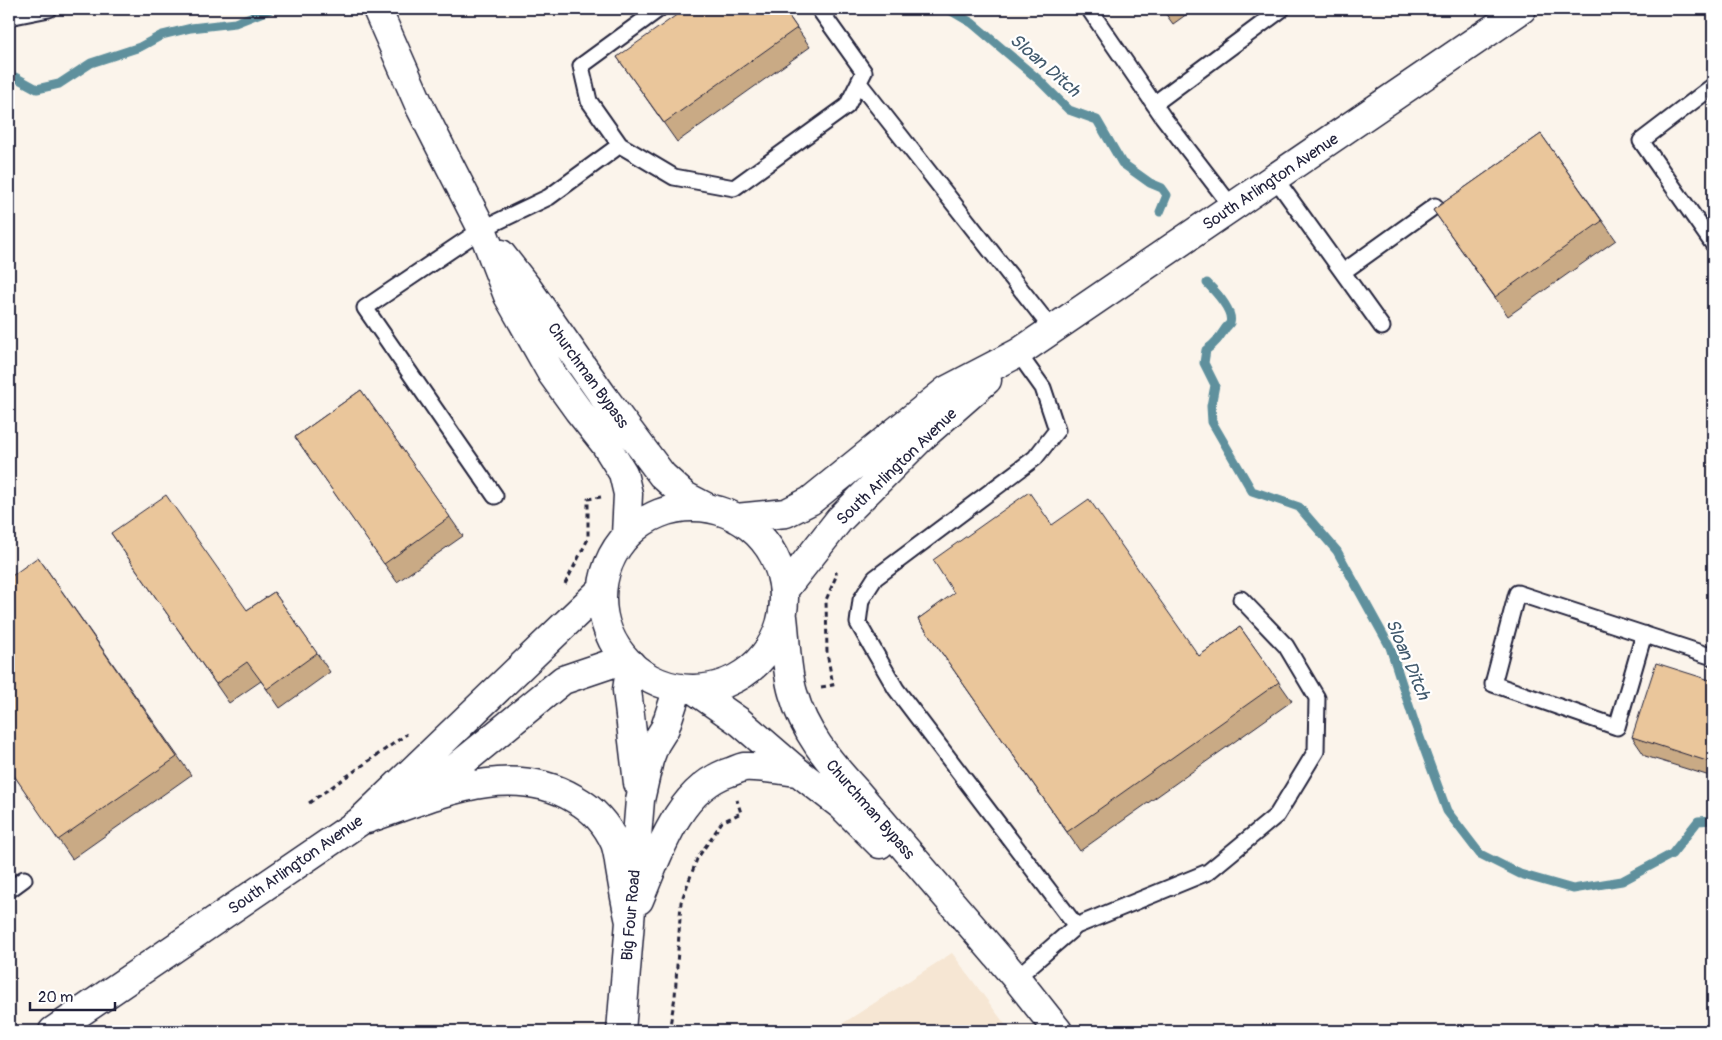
<svg xmlns="http://www.w3.org/2000/svg" width="1722" height="1040" viewBox="0 0 1722 1040" font-family="Pangolin,sans-serif">
  <style>
    .built { fill: #f6e6d3 }
    .lines { fill: none; stroke-linecap: round; stroke-linejoin: round }
    .stream { stroke: #5f909d; stroke-width: 9 }
    .lane-casing { stroke: #22223b; stroke-width: 19 }
    .secondary-casing { stroke: #22223b; stroke-width: 31 }
    .path { stroke: #22223b; stroke-width: 3; stroke-dasharray: 5 4; stroke-linecap: butt }
    .lane { stroke: #fff; stroke-width: 15 }
    .secondary { stroke: #fff; stroke-width: 28 }
    .wall { fill: #c9aa85; stroke: #22223b }
    .building { fill: #eac69b; stroke: #22223b }
    .labels { text-anchor: middle; stroke-width: 4.5; stroke-linejoin: round; paint-order: stroke }
    .street-label { font-size: 16px; fill: #22223b; stroke: #fff }
    .water-label { font-size: 18px; font-style: italic; fill: #41596c; stroke: #fff }
  </style>
  <rect width="100%" height="100%" fill="#fbf4eb"/>
  <filter id="ink" filterUnits="userSpaceOnUse"><feTurbulence type="fractalNoise" baseFrequency=".02" numOctaves="2"/><feDisplacementMap in="SourceGraphic" scale="10" xChannelSelector="R" yChannelSelector="G"/><feConvolveMatrix kernelMatrix="1 2 1 2 8 2 1 2 1" color-interpolation-filters="sRGB"/></filter>
  <g filter="url(#ink)">
    <path class="built" d="M952 953 1010 1031H831Z"/>
    <g class="lines">
      <path class="stream" d="M948 9 972 23 1039 80 1069 110 1097 120 1122 163 1150 183 1162 188 1167 195 1160 212
        M9 77H15L37 89 59 84 91 63 140 47 162 35 191 28 235 23 271 9
        M1207 283C1214 290 1234 311 1230 323 1229 325 1226 327 1225 329 1219 338 1215 344 1206 350L1204 363 1215 385 1211 406 1212 422 1252 491 1299 507 1337 551 1390 647 1415 724 1447 811 1480 854 1520 874 1573 889 1622 881 1672 854 1698 821 1713 820"/>
      <defs>
        <path id="lane" d="M659 9 581 66 589 101 620 145 674 177 734 188 847 106 864 72 819 9
          M1089 9 1163 117 1232 207
          M9 17 49 9
          M859 83 1052 329
          M1713 86 1641 141 1713 244
          M1154 104 1282 9
          M1275 178 1382 327
          M1343 272 1435 206
          M1018 353 1043 388 1057 430 1035 458 875 578 861 600 858 623 896 689 1076 926
          M495 496 365 308 482 229 549 197 620 145
          M1644 634 1617 727 1493 684 1517 593 1713 657
          M9 890 24 879
          M1016 978 1076 926 1208 872 1277 815 1316 751 1317 698 1286 646 1241 599"/>
        <path id="secondary" d="M377 9 421 109 482 229 508 296 552 374 578 410 605 444 623 473 628 494 626 535
          M501 254 526 286 603 396 662 475 685 496 708 508
          M602 598a91 91 0 1 1 182 0a91 91 0 1 1-182 0Z
          M736 518 786 513 810 501 947 390 1018 353 1522 9
          M784 590 839 520 922 437 987 380
          M783 617C786 641 786 670 793 693 804 732 829 762 856 791L1016 978 1058 1031
          M631 664 627 690 638 783
          M693 689 740 722 798 772 842 806 880 844
          M425 793 563 680 625 659
          M367 819C433 797 509 759 575 799 593 809 607 825 615 843 618 851 619 861 620 869 623 887 626 904 630 922
          M639 900C658 855 678 788 730 772 734 771 739 768 744 767 759 766 782 770 798 772
          M53 1031 359 822 602 589
          M621 1031 640 800 649 760 655 744 665 728 678 688"/>
      </defs>
      <use href="#lane" class="lane-casing"/>
      <use href="#secondary" class="secondary-casing"/>
      <path class="path" d="M565 584 588 539V499L601 497
        M821 687 833 685 827 653 826 600 837 574 835 572
        M309 803 407 734
        M669 1031 675 997 681 902 697 859 722 822 741 813 737 800"/>
      <use href="#lane" class="lane"/>
      <use href="#secondary" class="secondary"/>
    </g>
    <path class="wall" d="M784 9 810 47 677 142 617 57Z
      M1162 9H1194L1173 24Z
      M1541 134 1616 240 1508 316 1433 210Z
      M361 390 463 536 397 582 295 437Z
      M1052 525 1199 656 1240 627 1292 701 1080 851 918 619Z
      M111 533 247 610 274 592 330 672 280 708 261 681 229 703Z
      M38 557 191 775 72 859 9 768Z
      M1713 681V777L1645 756 1632 737Z"/>
    <path class="building" d="M685 9H784L797 28 664 123 617 57Z
      M1541 134 1602 221 1495 297 1433 210Z
      M361 390 450 517 384 564 295 437Z
      M1029 492 1052 525 1089 499 1199 656 1240 627 1279 682 1067 832 918 619 954 593 933 560Z
      M166 495 247 610 274 592 317 653 267 689 247 662 216 684 111 533Z
      M38 557 177 757 58 840 9 768V578Z
      M1656 663 1713 681V763L1632 737Z"/>
  </g>
  <g class="labels">
    <g class="street-label">
      <text transform="translate(1270 181) rotate(-34)" y="6">South Arlington Avenue</text>
      <text transform="translate(589 375) rotate(54)" y="6">Churchman Bypass</text>
      <text transform="translate(896 466) rotate(-44)" y="6">South Arlington Avenue</text>
      <text transform="translate(871 809) rotate(49)" y="6">Churchman Bypass</text>
      <text transform="translate(295 864) rotate(-35)" y="6">South Arlington Avenue</text>
      <text transform="translate(630 915) rotate(-85)" y="6">Big Four Road</text>
    </g>
    <g class="water-label">
      <text transform="translate(1045 65) rotate(41)" y="6">Sloan Ditch</text>
      <text transform="translate(1408 659) rotate(67)" y="6">Sloan Ditch</text>
    </g>
  </g>
  <rect width="1722" height="1040" fill="none" stroke="#fff" stroke-width="30"/>
  <rect x="15" y="15" width="1692" height="1010" fill="none" stroke="#22223b" stroke-width="2" filter="url(#ink)"/>
  <path d="M30 1002v8h85v-8" fill="none" stroke="#22223b" stroke-width="2.5"/>
  <text x="38" y="1002" font-size="15" fill="#22223b" stroke="#ffffff" stroke-width="4" paint-order="stroke">20 m</text>
</svg>
